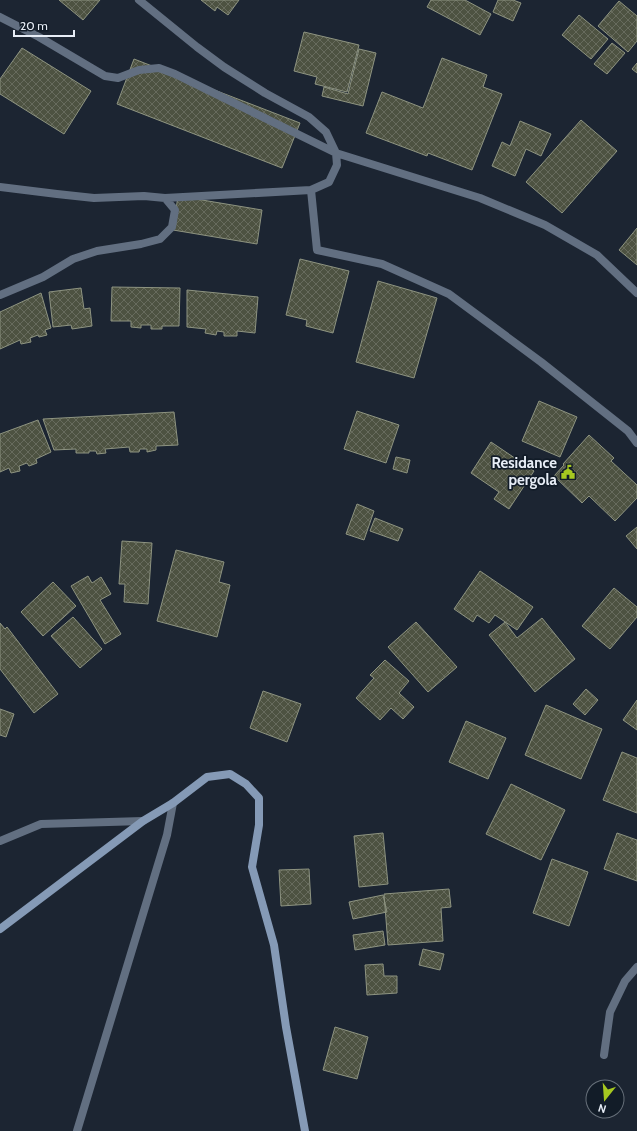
<svg xmlns="http://www.w3.org/2000/svg" width="637" height="1131" viewBox="0 0 637 1131" font-family="Cabin,sans-serif">
  <style>
    .building { fill: url(#building-cross-hatch); stroke: #8e9481 }
    .lines { fill: none; stroke-linecap: round; stroke-linejoin: round }
    .minor { stroke: #626f81; stroke-width: 8 }
    .secondary { stroke: #859ab6; stroke-width: 8 }
    .labels { text-anchor: middle; stroke-width: 3.5; stroke-linejoin: round; paint-order: stroke }
    .poi-label { font-size: 15px; font-weight: bold; fill: #e7edf6; stroke: #121c28; text-anchor: end }
  </style>
  <defs>
    <pattern id="building-cross-hatch" width="8" height="8" patternUnits="userSpaceOnUse"><rect width="8" height="8" fill="#4d5241"/><path d="M0 0l8 8M0 8l8-8" fill="none" stroke="#676b5d"/></pattern>
  </defs>
  <rect width="100%" height="100%" fill="#1c2532"/>
  <path class="building" d="M59 0H100L83 20Z
    M201 0H239L228 15 217 7 215 11Z
    M431 0H465L491 14 480 35 427 7Z
    M498 0H513L521 3 513 21 493 12Z
    M619 1 637 16V41L628 52 598 26Z
    M579 15 608 39 591 59 562 35Z
    M304 32 359 45 347 92 315 84 317 77 294 71Z
    M612 43 625 53 607 74 594 64Z
    M22 48 91 91 64 134 0 94V79Z
    M359 49 376 53 363 106 322 96 324 87 348 94Z
    M442 58 487 75 483 87 502 94 472 170 428 153 427 156 366 133 382 92 423 108Z
    M134 59 300 123 282 168 117 104Z
    M637 63V73L632 69Z
    M581 120 617 151 562 213 526 182Z
    M520 121 551 134 541 156 526 149 515 176 492 166 502 142 510 146Z
    M178 196 262 210 257 244 173 230Z
    M637 228V265L619 250Z
    M300 259 349 271 333 333 306 326 307 320 286 315Z
    M378 281 437 298 414 378 356 362Z
    M112 287 180 288 179 326H162V329H151V325H141V328L131 327V321H111Z
    M81 288 84 309 90 308 92 326 72 329 71 325 53 327 49 292Z
    M187 290 258 297 255 333 237 331V336H224V332L217 331 216 335 205 333 206 329 187 327Z
    M41 293 51 328 45 330 47 335 39 337 38 335 30 338 31 342 21 344 20 340 0 349V312Z
    M539 401 577 417 560 457 522 441Z
    M357 411 399 425 386 463 344 449Z
    M174 412 178 445 156 446V450L147 452V449H140L139 452H130L129 447 105 449 106 453 97 454 96 451H89V453H76V449L54 450 43 419Z
    M38 420 51 452 36 459 37 463 29 466 27 463 19 466 20 471 11 473 9 468 0 472V434Z
    M589 435 614 458 611 461 637 485V498L615 521 589 496 582 503 554 476 564 465 563 464Z
    M491 442 534 471 509 509 494 499 499 492 471 473Z
    M396 457 410 460 407 473 393 469Z
    M357 504 374 511 364 540 346 534Z
    M375 518 403 529 398 541 370 531Z
    M637 527V549L626 536Z
    M122 541 152 543 148 604 124 602 125 584H119Z
    M176 550 224 562 219 582 230 585 217 637 157 621Z
    M480 571 533 607 517 630 495 615 489 623 477 615 473 622 454 609Z
    M88 576 92 583 101 577 111 594 100 600 121 634 105 644 71 586Z
    M53 582 76 606 43 636 21 612Z
    M614 588 637 607V617L610 649 582 626Z
    M73 617 102 649 80 668 51 636Z
    M542 618 575 659 535 692 489 635 505 622 517 638Z
    M416 622 457 667 428 692 388 647Z
    M0 623 5 629 7 627 58 694 34 713 0 669Z
    M385 660 409 681 399 693 414 707 403 719 391 708 380 720 356 698 374 678 370 675Z
    M586 689 598 700 585 715 573 704Z
    M263 691 301 704 287 742 250 728Z
    M637 700V730L623 720Z
    M546 705 602 729 581 779 525 755Z
    M0 709 14 714 6 737 0 735Z
    M466 721 506 738 488 779 449 762Z
    M622 752 637 758V813L603 800Z
    M511 784 565 810 541 860 486 834Z
    M383 833 388 884 359 887 354 836Z
    M617 833 637 840V881L604 869Z
    M552 859 588 872 569 926 533 913Z
    M309 869 311 904 281 906 279 870Z
    M449 889 451 907 441 908 443 941 388 945 384 894Z
    M383 895 387 912 353 919 349 902Z
    M383 931 385 945 355 950 353 935Z
    M423 949 444 954 440 970 419 965Z
    M383 964 384 976H397V993L367 995 365 965Z
    M335 1027 368 1037 357 1079 323 1070Z"/>
  <g class="lines">
    <path class="minor" d="M139 0 197 47 224 67 265 93 309 117 326 132 336 153 337 165 329 182 311 190 165 198
      M0 17 39 37 105 76 118 78 139 70 159 68 175 74 336 153 480 198 545 225 597 255 637 293
      M0 187 57 194 94 198 144 196 165 198 175 210 172 227 160 239 141 244 97 251 73 259 43 277 0 295
      M311 190 317 250 382 264 449 294 541 362 628 431 637 443
      M0 841 41 824 143 821
      M604 1055 610 1012 625 981 637 967
      M77 1131 167 835 173 803"/>
    <path class="secondary" d="M0 929 143 821 173 803 207 777 230 774 246 784 259 798V825L252 867 274 945 286 1027 305 1131"/>
  </g>
  <defs>
    <symbol id="civic-bare" viewBox="-9 -9 18 18"><path d="M-.6-6.5H3V-4.5H.6V-3L4-1V1h2V6H-6V1h2V-1L-.6-3ZM-1.2 2.5V6h2.4V2.5Z" fill="#a6c820" stroke="#121c28" stroke-width="2.5" paint-order="stroke"/></symbol>
  </defs>
  <g fill-rule="evenodd">
    <use href="#civic-bare" x="558" y="462" width="20" height="20"/>
  </g>
  <g class="labels">
    <g class="poi-label">
      <text x="557" y="468">Residance<tspan x="557" dy="17">pergola</tspan></text>
    </g>
  </g>
  <g transform="translate(605 1099) rotate(197)"><circle r="19" fill="#121c28" stroke="#67707a"/>
  <path d="M0-3L7 15L0 10L-7 15Z" fill="#a6c820"/>
  <text y="-6" font-size="11" font-weight="bold" text-anchor="middle" fill="#e7edf6">N</text>
  </g>
  <path d="M14 30v6h60v-6" fill="none" stroke="#e7edf6" stroke-width="2"/>
  <text x="20" y="30" font-size="12" fill="#e7edf6" stroke="#121c28" stroke-width="3" paint-order="stroke">20 m</text>
</svg>
